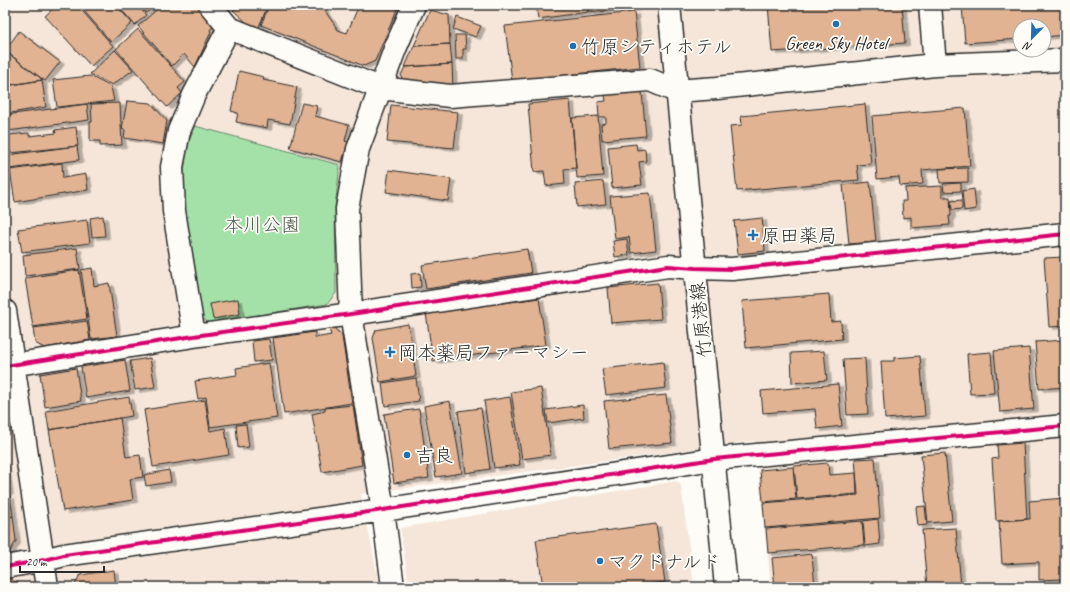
<svg xmlns="http://www.w3.org/2000/svg" width="1070" height="592" viewBox="0 0 1070 592" font-family="Caveat,'Klee One',sans-serif">
  <style>
    .built { fill: #f5e6d9; fill-rule: evenodd }
    .green { fill: #a4e1a8; stroke: #68866a }
    .building { fill: #e1b392; stroke: #2b2b2b; filter: url(#shadow) }
    .lines { fill: none; stroke-linecap: round; stroke-linejoin: round }
    .street-casing { stroke: #2b2b2b; stroke-width: 25 }
    .secondary-casing { stroke: #2b2b2b; stroke-width: 25 }
    .street { stroke: #fdfcf7; stroke-width: 22 }
    .secondary { stroke: #fdfcf7; stroke-width: 22 }
    .cycleway-casing { stroke: #fdfcf7; stroke-width: 6 }
    .cycleway { stroke: #d6006c; stroke-width: 4 }
    .poi-dot { fill: #1f6fb2; stroke: #fdfcf7; stroke-width: 1.5 }
    .labels { text-anchor: middle; stroke-width: 3.5; stroke-linejoin: round; paint-order: stroke }
    .poi-label { font-size: 19px; fill: #2b2b2b; stroke: #fdfcf7; text-anchor: start }
    .park-label { font-size: 19px; fill: #49584a; stroke: #fdfcf7 }
    .street-label { font-size: 19px; fill: #2b2b2b; stroke: #fdfcf7 }
  </style>
  <defs>
    <filter id="shadow"><feDropShadow dx="4.5" dy="2.5" stdDeviation="0" flood-color="#0004"/></filter>
  </defs>
  <rect width="100%" height="100%" fill="#fdfcf7"/>
  <filter id="ink" filterUnits="userSpaceOnUse"><feTurbulence type="fractalNoise" baseFrequency=".025" numOctaves="2"/><feDisplacementMap in="SourceGraphic" scale="8" xChannelSelector="R" yChannelSelector="G"/><feConvolveMatrix kernelMatrix="1 2 1 2 8 2 1 2 1" color-interpolation-filters="sRGB"/></filter>
  <g filter="url(#ink)">
    <path class="built" d="M5 5H1065V587H771L755 441 361 494 380 587H5ZM1020 26H1044V50H1020Z
      M676 481 681 485 694 587H409L400 528Z"/>
    <path class="green" d="M195 126 340 165 335 207 336 293 327 304 209 323 202 318 184 204V172L187 146Z"/>
    <path class="building" d="M57 5H77L113 46 91 66 45 16Z
      M79 5H116L132 23 111 42Z
      M117 5H137L146 15 135 25Z
      M139 5H155L146 13Z
      M162 5H196L214 25 210 30 211 32 195 67 184 54 172 66 138 26Z
      M239 5H268L258 29 248 24 233 10Z
      M269 5H316L323 8 338 30 347 33 359 5H399L375 61 364 66 261 25Z
      M536 5H587L588 12 538 19Z
      M588 5H635V8L589 13Z
      M768 5H902L905 43 772 52Z
      M962 5H1065V35L1044 37V26H1020V39L965 43Z
      M430 10 449 15 450 44 414 46Z
      M634 12 640 67 512 81 505 26Z
      M457 17 481 26 476 37 453 29Z
      M138 29 185 82 178 88 182 93 167 107 116 49Z
      M19 31 60 62 45 81 5 51Z
      M455 35H465L466 49H463V59H456Z
      M450 44 452 64 405 67 414 46Z
      M115 50 133 70 112 85 90 74Z
      M5 51 42 79V80L5 86Z
      M452 64 453 88 403 81 401 75 405 67Z
      M239 71 264 77 263 80 297 87 290 124 268 120 267 128 236 122 238 113 231 111Z
      M90 76 111 87 114 101 57 107 53 80Z
      M42 80 46 107 5 114V86Z
      M642 92 646 136 602 140 601 124 606 123V117H599L598 102 606 101 605 95Z
      M570 100 576 168 564 169 565 184 546 186 544 171 534 172 528 104Z
      M127 101 151 103 167 121 163 144 124 138 125 130 122 129Z
      M120 103 122 145 100 146V141H90V122H92L91 104Z
      M302 103 317 106 315 116 349 125 345 141 348 142 342 162 290 148Z
      M87 104 89 120 8 131 6 115Z
      M865 104 871 164 857 165 859 180 737 191 730 126 742 125 741 116Z
      M391 105 458 112 454 148 387 142Z
      M965 108 970 166 922 170 923 184 900 186 899 177 877 179 872 116Z
      M598 116 603 176 577 178 572 118Z
      M76 127 78 146 10 153 9 135 29 133V136L56 133 55 130Z
      M636 144 637 150 645 149 646 161 639 162 642 185 612 188 608 147Z
      M77 146 79 160 9 169 7 155Z
      M62 163 63 178 86 174 88 190 15 202 10 170Z
      M968 168V182L940 183 939 169Z
      M389 170 451 179 448 201 386 192Z
      M603 181 606 204 577 207 575 184Z
      M870 182 876 242 849 244 843 185Z
      M961 183V191L944 192 943 184Z
      M942 186V197H950L951 216H949L950 225 911 228V217L903 218 902 201H906L905 188Z
      M974 189 976 209 964 211 962 191Z
      M650 193 656 250 631 253 629 237 615 239 610 196Z
      M962 200V209L952 210 951 201Z
      M103 216 105 236 92 237 90 218Z
      M762 218 765 251 738 254 734 221Z
      M87 220 90 243 22 252 18 229Z
      M627 239 629 255 615 257 613 241Z
      M77 248 80 269 25 276 23 255Z
      M527 249 531 273 426 289 422 265Z
      M1065 257V326L1049 327 1044 258Z
      M92 268 94 286 109 283 117 336 91 339 81 270Z
      M79 270 87 319 33 327 25 278Z
      M420 273 421 287 412 288 411 274Z
      M658 283 661 319 611 323 608 288Z
      M829 294 831 322 841 321 842 339 746 348 742 301Z
      M539 298 546 345 433 361 426 313Z
      M238 299 240 314 213 319 210 304Z
      M87 321 90 340 44 348 35 343 33 328Z
      M408 324 416 376 380 382 373 338 376 330Z
      M334 328 342 336 352 403 284 414 273 338 315 332V338L331 335 329 329Z
      M269 339 272 360 254 362 252 341Z
      M1065 340V387L1039 389 1035 342Z
      M1029 348 1034 409 1000 412 994 351Z
      M824 351 827 380 792 383 791 353Z
      M991 352 994 393 970 394 967 354Z
      M920 356 925 416 885 419 881 361H894V358Z
      M150 358 155 387 135 390 130 361Z
      M865 358 868 414 847 415 843 359Z
      M125 360 130 391 86 398 81 367Z
      M663 362 666 388 606 395 602 369Z
      M269 363 277 418 210 427 206 397 198 399 195 381 237 375 236 368Z
      M76 368 81 401 45 407 40 374Z
      M416 378 419 401 385 406 382 383Z
      M838 384 842 426 817 429 815 409 763 413 761 391Z
      M541 388 551 455 522 459 511 392Z
      M666 395 672 443 609 449 604 401Z
      M129 397 132 416 49 430 46 411Z
      M510 397 520 465 494 468 484 401Z
      M205 400 210 431 225 428 229 455 153 467 144 410Z
      M450 401 462 473 436 477 424 406Z
      M353 405 362 465 322 472 312 414 325 411V408Z
      M583 405 584 418 548 423 546 410Z
      M481 408 490 469 466 473 458 411Z
      M419 409 429 478 394 483 384 414Z
      M120 418 126 457 140 455 143 477 130 479 133 500 63 511 49 430Z
      M246 424 249 447 238 448 236 425Z
      M1023 443 1027 519 996 521 992 459 998 458 997 445Z
      M945 453 952 521 928 523 921 455Z
      M875 458 880 518 765 528 763 503 858 495 855 459Z
      M828 463 829 475 856 473 857 494 797 499 794 466Z
      M5 464 9 492 5 493Z
      M793 467 796 499 763 502 760 470Z
      M169 470 171 482 146 486 144 475Z
      M10 496 13 516 5 518V497Z
      M1065 498V581L1061 582V579L1039 580V562L1002 564 999 521 1030 519 1029 501Z
      M925 506 927 525 918 526 916 507Z
      M13 516 16 541 9 553H5V518Z
      M878 519 880 544 865 546 863 521Z
      M862 521 864 545 768 553 766 529Z
      M656 524 665 582 626 587H543L536 540Z
      M956 528 961 587H927L922 530Z
      M812 554 815 587H775L772 558Z
      M114 570 116 587H75V584L80 575Z
      M5 578H9L21 585V587H5Z"/>
    <g class="lines">
      <defs>
        <path id="street" d="M210 5 229 28 380 88 450 96 650 80 676 91 717 88 935 65 1065 60
          M930 5 935 65
          M5 311 47 587
          M194 336 174 211 172 167 179 131 194 95 229 28
          M5 366 194 336 351 314 668 266 695 268 732 269 1065 234
          M5 567 44 560 64 555 383 510 714 459 1065 426
          M393 587 383 510 351 314 347 209 358 149 395 49 414 5"/>
        <path id="secondary" d="M669 5 726 587"/>
      </defs>
      <use href="#street" class="street-casing"/>
      <use href="#secondary" class="secondary-casing"/>
      <use href="#street" class="street"/>
      <use href="#secondary" class="secondary"/>
      <defs>
        <path id="cycleway" d="M5 366 194 336 351 314 668 266 695 268 732 269 1065 234
          M5 567 44 560 64 555 383 510 714 459 1065 426"/>
      </defs>
      <use href="#cycleway" class="cycleway-casing"/>
      <use href="#cycleway" class="cycleway"/>
    </g>
  </g>
  <g class="poi-dot">
    <circle cx="836" cy="24" r="4"/>
    <circle cx="573" cy="46" r="4"/>
    <path d="M751 229h4v4h4v4h-4v4h-4v-4h-4v-4h4z"/>
    <path d="M388 346h4v4h4v4h-4v4h-4v-4h-4v-4h4z"/>
    <circle cx="407" cy="455" r="4"/>
    <circle cx="600" cy="561" r="4"/>
  </g>
  <g class="labels">
    <g class="poi-label">
      <text x="836" y="49" text-anchor="middle">Green Sky Hotel</text>
      <text x="581" y="53">竹原シティホテル</text>
      <text x="761" y="242">原田薬局</text>
      <text x="398" y="359">岡本薬局ファーマシー</text>
      <text x="415" y="462">吉良</text>
      <text x="608" y="568">マクドナルド</text>
    </g>
    <g class="park-label">
      <text x="262" y="231">本川公園</text>
    </g>
    <g class="street-label">
      <text transform="translate(700 320) rotate(-96)" y="7">竹原港線</text>
    </g>
  </g>
  <rect width="1070" height="592" fill="none" stroke="#fdfcf7" stroke-width="20"/>
  <rect x="10" y="10" width="1050" height="572" fill="none" stroke="#2b2b2b" stroke-width="1.5" filter="url(#ink)"/>
  <g transform="translate(1032 38) rotate(203)"><circle r="19" fill="#fdfcf7" stroke="#a9a8a5"/>
  <path d="M0-3L7 15L0 10L-7 15Z" fill="#1f6fb2"/>
  <text y="-6" font-size="11" font-weight="bold" text-anchor="middle" fill="#2b2b2b">N</text>
  </g>
  <path d="M20 566v6h84v-6" fill="none" stroke="#2b2b2b" stroke-width="2"/>
  <text x="26" y="566" font-size="12" fill="#2b2b2b" stroke="#fdfcf7" stroke-width="3" paint-order="stroke">20 m</text>
</svg>
